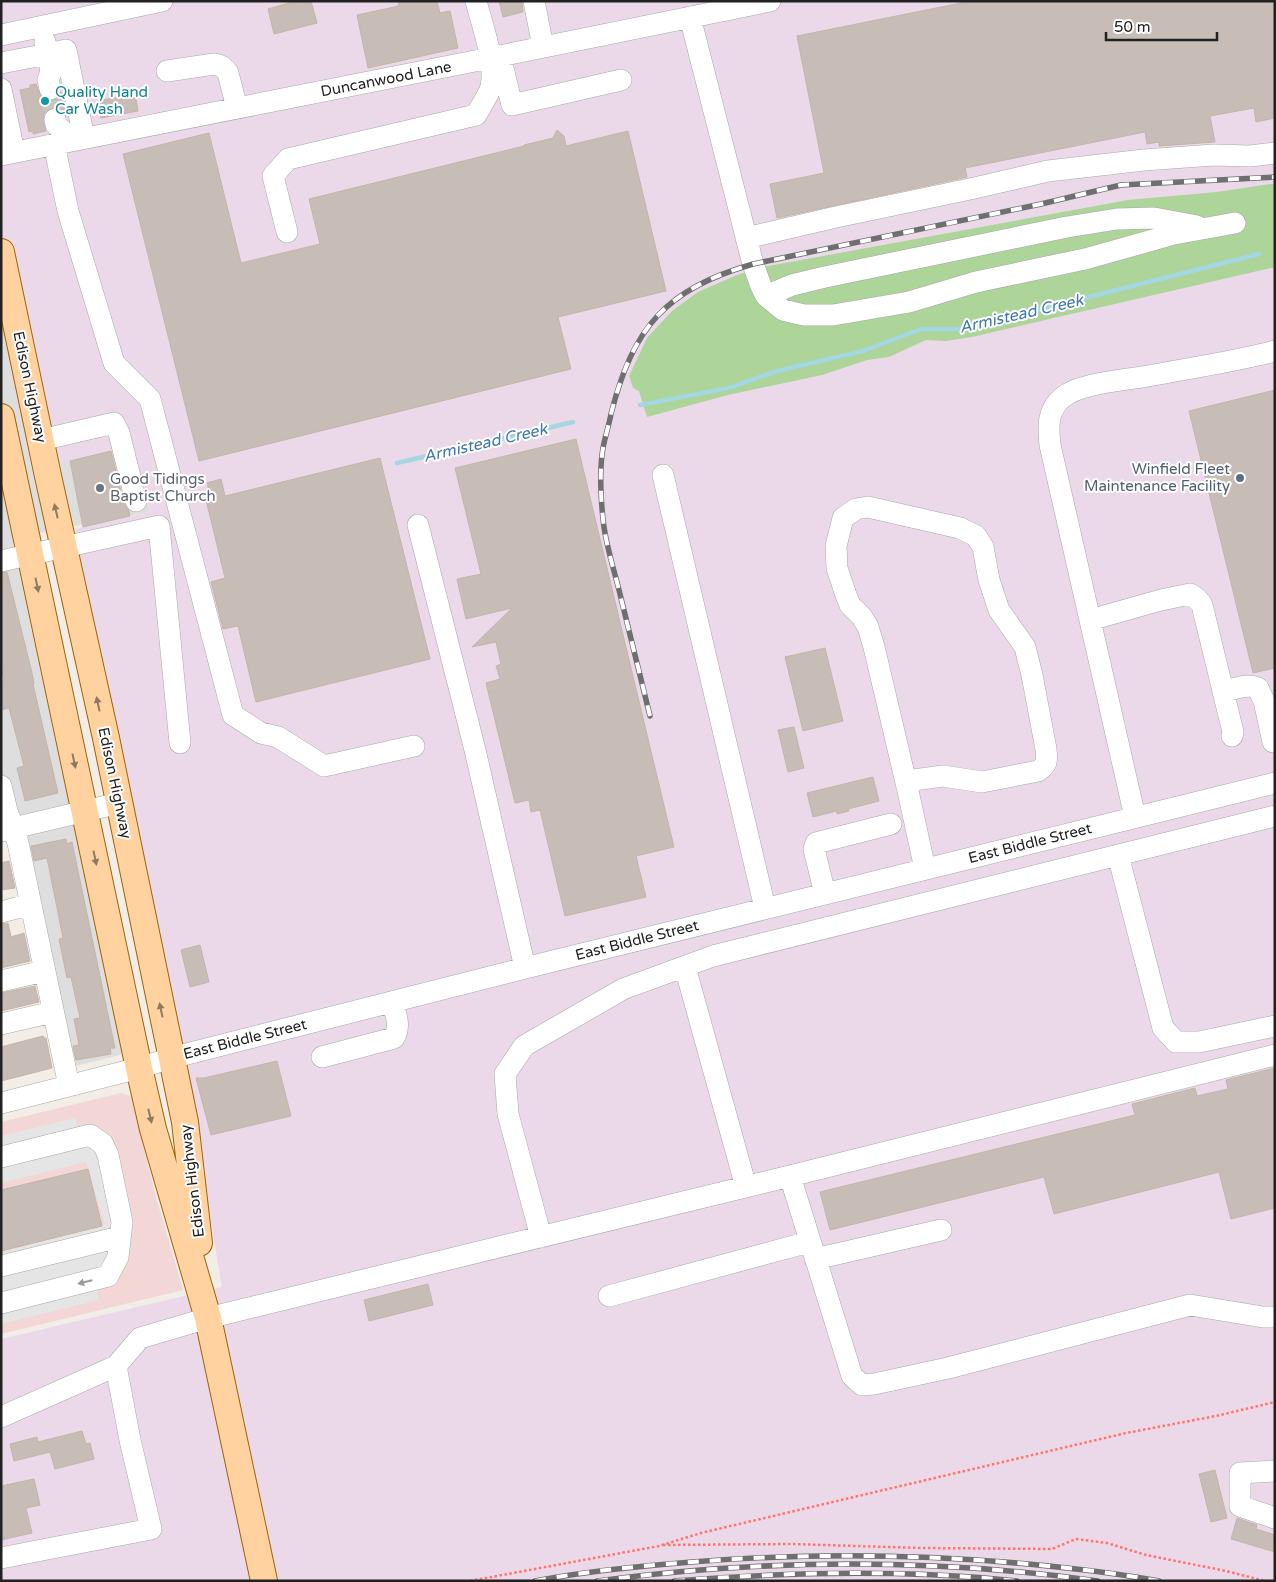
<svg xmlns="http://www.w3.org/2000/svg" width="1276" height="1582" viewBox="0 0 1276 1582" font-family="'Varela Round',sans-serif">
  <style>
    .residential { fill: #dfdede }
    .commercial { fill: #f3d6d6 }
    .industrial { fill: #ebd9e9 }
    .forest { fill: #add499 }
    .parking { fill: #e5e5e5 }
    .lines { fill: none; stroke-linecap: round; stroke-linejoin: round }
    .stream { stroke: #a5d7e2; stroke-width: 4.5 }
    .building { fill: #c7bdb6; stroke: #c5b4a8 }
    .minor-tunnel { stroke: #c8c5bf; stroke-width: 21; stroke-dasharray: 21 11; stroke-linecap: butt }
    .minor-casing { stroke: #a8a8a8; stroke-width: 22 }
    .major-casing { stroke: #9e6300; stroke-width: 28 }
    .path { stroke: #ff746b; stroke-width: 2.5; stroke-dasharray: 2.5 2.5; stroke-linecap: butt }
    .minor { stroke: #fff; stroke-width: 21 }
    .major { stroke: #ffd29f; stroke-width: 26 }
    .rail-casing { stroke: #6f6f6f; stroke-width: 5.5 }
    .rail { stroke: #fff; stroke-width: 4; stroke-dasharray: 11; stroke-linecap: butt }
    .oneway { fill: #907a60 }
    .oneway2 { fill: #9b9b9b }
    .culture-dot { fill: #0f9aa8; stroke: #fff; stroke-width: 2 }
    .service-dot { fill: #5c6f8a; stroke: #fff; stroke-width: 2 }
    .worship-dot { fill: #6b7280; stroke: #fff; stroke-width: 2 }
    .labels { text-anchor: middle; stroke-width: 4; stroke-linejoin: round; paint-order: stroke }
    .street-label { font-size: 15px; fill: #212121; stroke: #fff }
    .culture-label { font-size: 15px; fill: #0d838f; stroke: #fff; text-anchor: start }
    .service-label { font-size: 15px; fill: #4e5e75; stroke: #fff; text-anchor: end }
    .worship-label { font-size: 15px; fill: #5b616d; stroke: #fff; text-anchor: start }
    .water-label { font-size: 16px; font-style: italic; fill: #4078a8; stroke: #fff }
  </style>
  <rect width="100%" height="100%" fill="#f2eee7"/>
  <path class="residential" d="M1 326 134 446 149 512 12 538 122 1051 120 1055 68 1068 1 811Z"/>
  <path class="commercial" d="M121 1093 131 1096 156 1197 183 1290 1 1334V1122Z"/>
  <path class="industrial" d="M1 1H1275V1581H1V1339L222 1287 183 1058 75 529 149 512 134 446 32 470 1 327Z"/>
  <path class="forest" d="M1270 184H1275V267L972 337 946 341 926 340 889 357 867 360 822 375 728 395 647 417 639 391 633 388 629 376 647 338 672 311 698 292 737 275 763 267 1128 200 1217 192Z"/>
  <path class="parking" d="M75 1118 78 1129 92 1127 104 1131 114 1141 133 1218 115 1282 97 1286 99 1300 1 1324V1252L105 1225 86 1162 1 1183V1136Z"/>
  <g class="lines">
    <path class="stream" d="M640 405 728 388 777 371 863 351 921 329H962L1259 254
      M397 463 573 422"/>
  </g>
  <path class="building" d="M296 1H311L317 23 274 34 268 9Z
    M398 1H437L440 13 450 11 458 48 368 68 357 15 399 6Z
    M499 1H522L523 12 503 17Z
    M971 1H1275V118L1256 122 1254 108 1210 116 1215 142 1159 146V142L1147 144 1145 132 965 168 967 177 777 218 770 184 824 173 797 36Z
    M36 84 41 97 46 101H53L59 98 62 92 67 115 64 111 59 107H53L47 109 44 114 43 121 46 131 33 134V131L29 132 20 90 30 88V85Z
    M135 94 138 111 101 118 98 101Z
    M557 130 564 136 566 146 628 131 666 291 558 317 571 369 199 461 123 154 209 133 241 263 320 244 309 199 524 146V145L553 138Z
    M1275 390V668L1253 673 1189 411Z
    M576 439 674 847 636 856 646 897 565 916 540 810 531 812 529 800 515 803 486 683 500 679 496 666 501 664 496 642 472 647 512 608 466 619 457 579 481 574 455 468Z
    M111 451 124 504 129 511 130 516 83 527 70 461Z
    M380 458 430 659 256 702 238 626 223 629 211 582 225 578 206 500 211 499 207 483 221 479 225 496Z
    M7 572 32 673 34 683 33 684 58 793 25 801 17 768 24 766 9 708 1 710V681L4 680 1 667V573Z
    M825 648 843 721 803 731 785 657Z
    M794 727 804 768 788 772 778 730Z
    M873 777 879 801 848 809 849 811 837 814V811L813 817 807 793Z
    M66 839 67 844 72 842 115 1048H110L111 1054 76 1060 73 1046 79 1045 74 1019 80 1018 71 977 67 978 59 939 63 938 47 858 34 861 31 846Z
    M9 861 15 888 1 890V863Z
    M8 923 11 937 24 933 30 961 1 968V924Z
    M200 945 209 982 190 987 181 950Z
    M35 986 39 1002 1 1011V993Z
    M43 1036 44 1038H46L52 1068 1 1081V1047Z
    M277 1061 291 1116 211 1135 196 1078H204Z
    M1275 1068V1208L1231 1219 1219 1172 1054 1214 1044 1177 830 1230 820 1192 1135 1115 1132 1104 1195 1088 1197 1096 1228 1089 1226 1080Z
    M88 1169 102 1226 1 1251V1190Z
    M428 1284 433 1305 369 1321 364 1300Z
    M82 1431 86 1444 90 1443 94 1459 55 1469 50 1452 14 1461 10 1444 37 1437 38 1442Z
    M1215 1470 1227 1518 1211 1522 1199 1474Z
    M34 1479 40 1505 26 1508 32 1533 1 1540V1486Z
    M1237 1518 1257 1525 1256 1529 1275 1535V1552L1231 1539Z"/>
  <g class="lines">
    <path class="minor-tunnel" d="M50 89 55 119"/>
    <defs>
      <path id="minor" d="M534 1 543 47
        M690 17 753 264 761 286 766 296 783 310 804 315H833L909 302 976 282 1085 259 1174 234 1235 223
        M1 35 162 1
        M500 56 512 105 621 80
        M1 63 48 54 45 42
        M167 71 214 64C221 65 224 67 228 73L237 108
        M1 89 14 152
        M50 89 48 80 51 72 48 54 66 50 84 138
        M55 119 56 125 63 131 65 142
        M54 144 68 211 114 363 150 399 233 715 261 733 278 737 324 766 414 746
        M1 155 490 58 770 1
        M287 232 273 176 288 159 476 115C481 106 488 96 491 87 496 62 482 25 476 1
        M746 238 836 217 970 189 1048 171 1144 160 1214 155 1250 156 1275 153
        M766 296 792 285 825 277 1067 227 1117 219 1154 218 1197 226
        M41 440 114 423 119 433 136 501
        M663 475 765 908
        M418 525 475 750 525 968
        M1 561 159 526 180 743
        M1090 620 1161 600 1190 594C1196 597 1199 600 1202 605L1233 732 1232 736
        M1223 692C1234 689 1247 683 1258 688L1264 701 1273 742
        M906 781 943 776 982 782 1038 771C1048 764 1047 761 1046 749L1032 675 1025 647 999 610 989 580 983 547 976 536 960 528 868 507 856 509 843 518 836 546 837 568 846 595 850 605 862 617 868 627 874 647 908 791 925 869
        M1 786 7 811 18 843 69 1086
        M1135 817 1050 445C1048 427 1047 410 1063 397 1080 383 1126 380 1148 376 1190 368 1233 362 1275 351
        M1 831 119 803
        M1118 855 1163 1028 1176 1042H1199L1275 1026
        M825 894 814 849 816 843 891 824
        M1 912 31 904
        M685 967 746 1187
        M1 981 44 971
        M1 1024 53 1012
        M322 1057 394 1038C401 1026 396 1015 392 1002
        M1 1103 139 1068 171 1058 525 968 1275 783
        M1 1157 90 1135 103 1144 108 1155 122 1222 118 1257 108 1276 1 1303
        M790 1176 852 1376 862 1385 874 1384 948 1368 1190 1305 1263 1317H1275
        M541 1237 508 1114 505 1074 524 1046 623 989 713 956 1275 816
        M815 1259 941 1230
        M1 1266 120 1237
        M609 1296 809 1242
        M1 1417 116 1366 140 1338 208 1318 790 1176 1275 1055
        M1275 1471 1240 1473V1506L1275 1518
        M1 1558 151 1529 130 1440 116 1366"/>
      <path id="major" d="M1 252 48 476 106 738 185 1122 199 1243
        M1 417 139 1068 153 1129 208 1318 264 1581"/>
    </defs>
    <use href="#minor" class="minor-casing"/>
    <use href="#major" class="major-casing"/>
    <path class="path" d="M663 1545 792 1544 922 1548 1052 1549 1076 1539 1107 1543 1146 1555 1226 1571 1265 1581
      M470 1581 659 1546 701 1533 1126 1433 1216 1416 1275 1402"/>
    <use href="#minor" class="minor"/>
    <use href="#major" class="major"/>
    <defs>
      <path id="rail" d="M650 716C640 674 629 632 619 590 614 570 607 548 604 527 601 505 599 470 603 448 605 437 609 425 611 414 633 327 666 289 753 264L1041 204 1121 185 1275 177
        M535 1581C587 1571 640 1566 692 1562 804 1553 916 1554 1028 1564 1071 1568 1115 1573 1159 1581
        M597 1581C763 1559 932 1558 1098 1581
        M674 1581C788 1572 903 1569 1017 1581"/>
    </defs>
    <use href="#rail" class="rail-casing"/>
    <use href="#rail" class="rail"/>
  </g>
  <defs><path id="oneway-solid" d="M-6-.8H1V-3.2L6.5 0L1 3.2V.8H-6Z" transform="scale(1.25)"/></defs>
  <g class="oneway">
    <use href="#oneway-solid" transform="translate(56 511) rotate(-103)"/>
    <use href="#oneway-solid" transform="translate(37 585) rotate(78)"/>
    <use href="#oneway-solid" transform="translate(98 704) rotate(-102)"/>
    <use href="#oneway-solid" transform="translate(74 761) rotate(78)"/>
    <use href="#oneway-solid" transform="translate(95 858) rotate(78)"/>
    <use href="#oneway-solid" transform="translate(161 1010) rotate(-102)"/>
    <use href="#oneway-solid" transform="translate(150 1116) rotate(77)"/>
  </g>
  <use class="oneway2" href="#oneway-solid" transform="translate(85 1282) rotate(166)"/>
  <circle class="culture-dot" cx="45" cy="101" r="5"/>
  <circle class="service-dot" cx="1240" cy="478" r="5"/>
  <circle class="worship-dot" cx="100" cy="488" r="5"/>
  <g class="labels">
    <g class="street-label">
      <text transform="translate(386 79) rotate(-11)" y="5">Duncanwood Lane</text>
      <text transform="translate(30 387) rotate(78)" y="5">Edison Highway</text>
      <text transform="translate(115 783) rotate(78)" y="5">Edison Highway</text>
      <text transform="translate(1030 843) rotate(-14)" y="5">East Biddle Street</text>
      <text transform="translate(637 940) rotate(-14)" y="5">East Biddle Street</text>
      <text transform="translate(245 1039) rotate(-14)" y="5">East Biddle Street</text>
      <text transform="translate(192 1181) rotate(-97)" y="5">Edison Highway</text>
    </g>
    <g class="culture-label">
      <text x="55" y="97">Quality Hand<tspan x="55" dy="17">Car Wash</tspan></text>
    </g>
    <g class="service-label">
      <text x="1230" y="474">Winfield Fleet<tspan x="1230" dy="17">Maintenance Facility</tspan></text>
    </g>
    <g class="worship-label">
      <text x="110" y="484">Good Tidings<tspan x="110" dy="17">Baptist Church</tspan></text>
    </g>
    <g class="water-label">
      <text transform="translate(1021 313) rotate(-13)" y="6">Armistead Creek</text>
      <text transform="translate(485 442) rotate(-13)" y="6">Armistead Creek</text>
    </g>
  </g>
  <rect width="1276" height="1582" fill="none" stroke="#212121" stroke-width="5"/>
  <path d="M1106 32v8h111v-8" fill="none" stroke="#212121" stroke-width="2.5"/>
  <text x="1114" y="32" font-size="15" fill="#212121" stroke="#ffffff" stroke-width="4" paint-order="stroke">50 m</text>
</svg>
